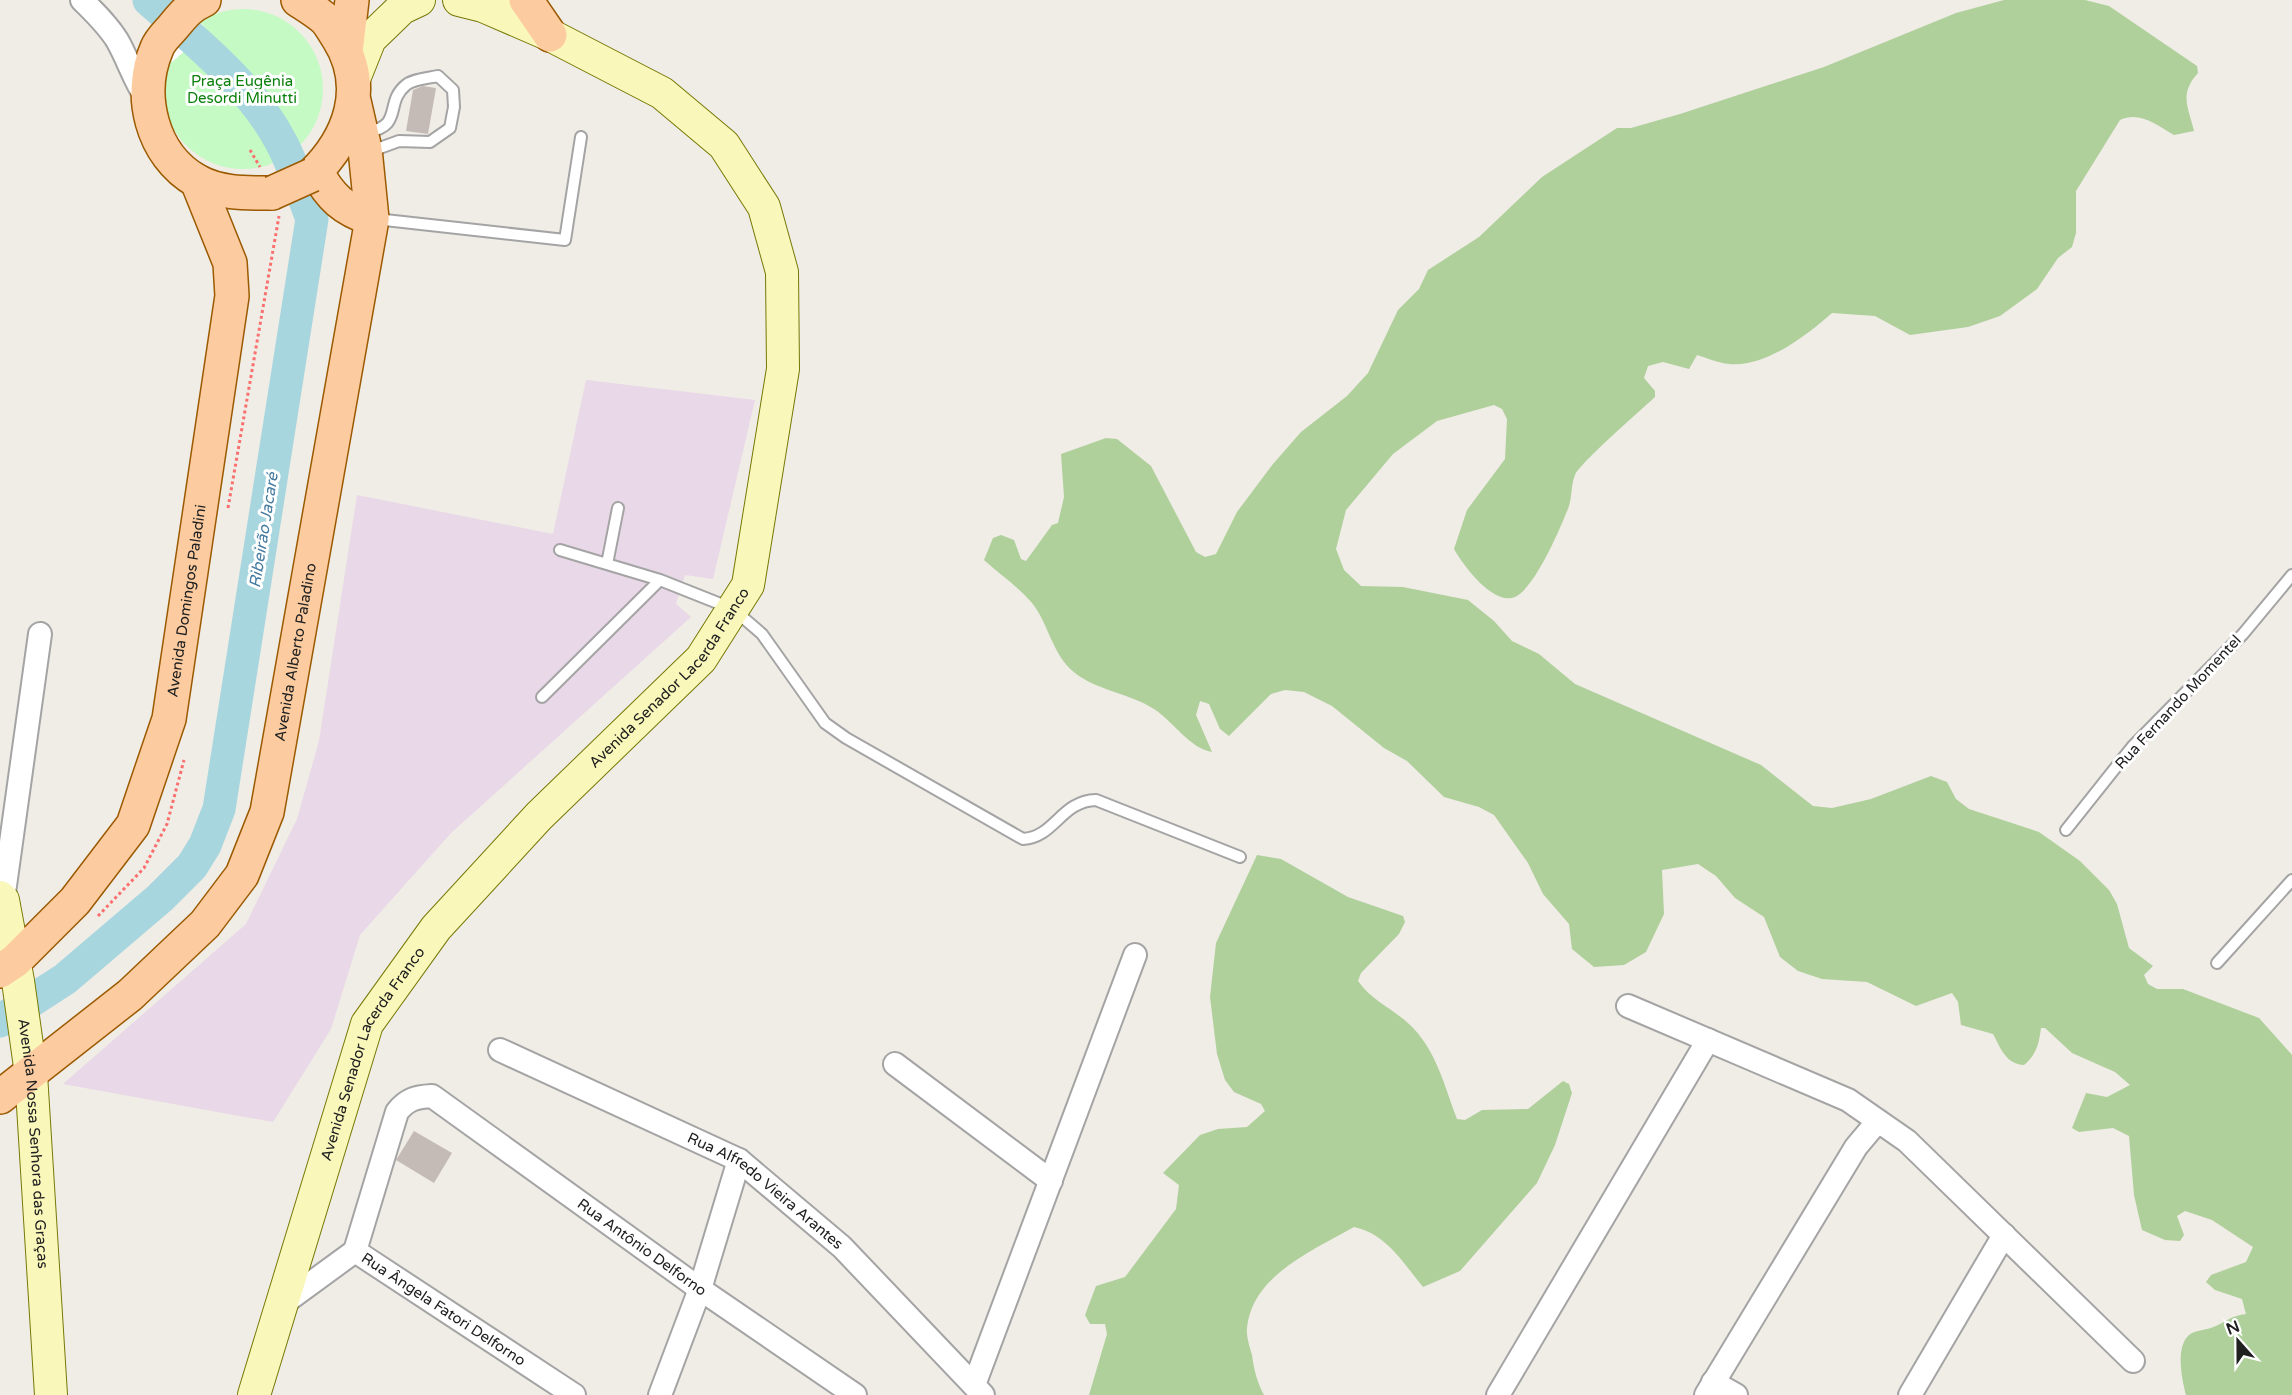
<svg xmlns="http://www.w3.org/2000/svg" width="2292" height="1395" viewBox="0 0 2292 1395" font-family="'Varela Round',sans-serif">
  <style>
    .industrial { fill: #e9d8e8 }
    .forest { fill: #afd09b }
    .park { fill: #c5fac4 }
    .pier { fill: #fff }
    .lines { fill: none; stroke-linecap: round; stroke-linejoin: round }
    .river { stroke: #a7d6de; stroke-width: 33 }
    .building { fill: #c5bbb6 }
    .lane-casing { stroke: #a4a4a4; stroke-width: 14 }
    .street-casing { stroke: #a4a4a4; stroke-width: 26 }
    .secondary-casing { stroke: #767905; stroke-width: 34 }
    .primary-casing { stroke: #9b5a00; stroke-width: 36 }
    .path { stroke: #fa706e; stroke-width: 3; stroke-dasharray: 3 3; stroke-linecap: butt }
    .lane { stroke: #fff; stroke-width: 10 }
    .street { stroke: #fff; stroke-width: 22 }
    .secondary { stroke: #faf7bb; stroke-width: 32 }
    .primary { stroke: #fccca0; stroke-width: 33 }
    .primary-bridge-casing { stroke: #9b5a00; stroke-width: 36; stroke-linecap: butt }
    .primary-bridge { stroke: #fccca0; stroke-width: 33 }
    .labels { text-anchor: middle; stroke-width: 6; stroke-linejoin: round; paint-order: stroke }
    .park-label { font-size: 15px; fill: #0c800c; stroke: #fff }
    .street-label { font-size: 15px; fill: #202020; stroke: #fff }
    .water-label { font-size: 16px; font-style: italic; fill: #467ba0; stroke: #fff }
  </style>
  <rect width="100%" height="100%" fill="#f0ece6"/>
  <path class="industrial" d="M586 380 755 400 713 579 685 575 676 604 691 617 451 833 360 935 331 1029 273 1122 63 1084 246 924 297 819 319 741 357 495 553 534Z"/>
  <path class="forest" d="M2004 0H2085L2109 6 2197 66 2198 73C2179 94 2188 106 2194 131L2174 135C2156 125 2140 111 2120 120L2076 191V233L2072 247 2058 258 2037 289 2000 316 1968 327 1910 335 1875 316 1832 313C1807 335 1765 368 1729 364 1718 363 1707 358 1697 355L1689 369 1663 362 1648 366 1644 378 1655 391V397C1641 410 1580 463 1575 475 1571 485 1572 496 1569 506 1561 527 1535 588 1515 597 1493 606 1463 565 1454 549L1467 510 1505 459 1507 419 1502 409 1494 405 1437 421 1393 454 1346 510 1336 549 1344 570 1361 586 1403 587 1468 600 1494 621 1512 641 1539 654 1575 684 1761 765 1813 806 1832 808 1871 799 1931 776 1947 782 1956 799 1969 809 2039 832 2080 861 2109 890 2117 904 2129 948 2153 966 2144 975 2148 984 2157 989H2183L2259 1018 2292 1055V1395H2186C2182 1380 2175 1347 2189 1335 2195 1330 2208 1330 2216 1326 2229 1320 2231 1316 2246 1314L2242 1299 2215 1290 2206 1282 2211 1275 2246 1262 2253 1247 2212 1220 2185 1211 2177 1216 2184 1235 2180 1241 2165 1240 2142 1230 2134 1195 2129 1136 2113 1128 2079 1132 2072 1128 2086 1093 2107 1097 2130 1085 2115 1072 2072 1053 2045 1028H2041C2039 1043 2037 1054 2024 1065 2006 1064 2001 1049 1993 1034L1961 1025 1958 1002 1952 993 1916 1006 1867 982 1822 979 1798 971 1780 957 1764 917 1735 898 1716 876 1698 864 1662 870 1664 914 1646 952 1624 965 1594 967 1572 949 1569 924 1543 894 1528 863 1494 815 1479 807 1444 797 1407 761 1384 748 1332 706 1304 692 1285 690 1271 694 1229 736 1220 729 1209 704 1200 701 1196 715 1212 752C1189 748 1174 722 1154 709 1129 693 1098 691 1075 673 1052 655 1049 624 1032 603 1019 587 999 574 984 560L993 538 1001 535 1014 540 1021 559 1026 561 1052 525 1058 523 1064 497 1061 454 1106 438 1117 439 1151 466 1196 552 1205 557 1216 554 1237 512 1273 464 1301 432 1347 396 1368 373 1398 310 1419 289 1428 270 1479 237 1542 177 1617 128H1631L1680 114 1824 67 1956 13Z
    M1257 855 1281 859 1348 897 1403 916 1405 922 1399 934 1361 973 1358 981C1372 1001 1392 1008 1409 1024 1436 1049 1444 1085 1457 1119L1465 1120 1482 1110 1528 1109 1563 1081 1569 1084 1572 1093 1555 1145 1537 1183 1460 1271 1423 1287C1403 1263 1387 1234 1354 1227 1314 1250 1252 1275 1247 1328 1246 1337 1250 1347 1252 1355 1254 1370 1257 1382 1264 1395H1089L1107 1334 1105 1324H1090L1085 1315 1096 1286 1125 1277 1176 1209 1179 1185 1163 1173 1200 1135 1218 1129 1247 1127 1265 1111 1261 1104 1234 1092 1225 1080 1217 1054 1210 997 1216 943Z"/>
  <path class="park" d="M163 89a80 80 0 1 1 160 0a80 80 0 1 1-160 0Z"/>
  <path class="pier" d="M184 3 208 31 172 62 148 34Z"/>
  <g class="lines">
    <path class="river" d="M0 1021 65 979 160 898 192 866 205 845 219 809 312 219C302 194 294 166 281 142 251 85 196 42 149 0"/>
  </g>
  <path class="building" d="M423 86 436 88 428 134 406 131 413 90Z
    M414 1131 452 1153 434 1183 396 1160Z"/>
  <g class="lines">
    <defs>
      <path id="lane" d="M364 129 367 132C404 126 384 103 406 85 413 79 429 78 438 76L453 90 454 107 450 128 430 142 399 141 377 149 373 157
        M376 219 565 240 581 137
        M560 550 660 580 733 609 762 634 825 723 846 738 1023 839C1055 837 1061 801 1096 800L1240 857
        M607 564 618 508
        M542 697 660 580
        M2066 830 2132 747 2243 634 2292 575
        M2217 963 2292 880"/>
      <g id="street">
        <path d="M82 0C95 13 107 24 117 40 128 59 134 80 147 99"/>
        <path d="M3 900 40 634"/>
        <path d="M1628 1006 1848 1100 1907 1141 2133 1361"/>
        <path id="s1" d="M500 1050 739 1160 842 1247 983 1395"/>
        <path d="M895 1064 1051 1181"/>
        <path id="s2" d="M355 1251 397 1112C407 1099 416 1097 432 1096L700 1289 855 1395"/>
        <path id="s3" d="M284 1303 355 1251 574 1395"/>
        <path d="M1713 1382 1736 1395"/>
        <path d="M974 1385 1135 955"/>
        <path d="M660 1395 700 1289 739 1160"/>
        <path d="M1498 1395 1708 1040"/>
        <path d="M1706 1395 1856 1147 1877 1122"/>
        <path d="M1910 1395 2004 1235"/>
      </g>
      <g id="secondary">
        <path d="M354 79 370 39 402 8 419 0"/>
        <path id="s4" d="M0 897 3 900 18 981 31 1074 51 1395"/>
        <path id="s5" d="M254 1395 367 1024 436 928 539 816 701 659 748 585 783 369 782 272 764 207 724 145 662 93 550 35 483 6 459 0"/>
      </g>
      <g id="primary">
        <path d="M204 0C190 6 183 15 173 27 168 33 160 40 157 48 137 94 151 155 197 181 221 194 246 193 272 193"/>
        <path d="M298 0C307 6 317 12 325 19 330 24 334 32 338 38 369 87 350 138 312 175"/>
        <path d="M526 0 550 35"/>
        <path d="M346 52 352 0"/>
        <path d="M316 171C331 198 343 209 372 219"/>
        <path id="s6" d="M0 971 15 961 75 901 133 825 169 719 232 296 230 263 197 181"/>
        <path id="s7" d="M0 1097 130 995 205 924 242 875 267 812 372 219 365 149 354 101"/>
      </g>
    </defs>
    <use href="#lane" class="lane-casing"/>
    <use href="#street" class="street-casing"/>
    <use href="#secondary" class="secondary-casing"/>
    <use href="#primary" class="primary-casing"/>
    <path class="path" d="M250 150 260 167
      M228 508 279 216
      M98 916 144 868 167 824 184 760"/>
    <use href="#lane" class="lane"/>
    <use href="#street" class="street"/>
    <use href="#secondary" class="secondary"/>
    <use href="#primary" class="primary"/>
    <defs>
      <path id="primary-bridge" d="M272 193 312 175"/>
    </defs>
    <use href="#primary-bridge" class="primary-bridge-casing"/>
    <use href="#primary-bridge" class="primary-bridge"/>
  </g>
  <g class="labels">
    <g class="park-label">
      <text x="242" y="86">Praça Eugênia<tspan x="242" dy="17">Desordi Minutti</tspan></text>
    </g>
    <g class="street-label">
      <text dy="5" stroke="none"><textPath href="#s6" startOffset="430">Avenida Domingos Paladini</textPath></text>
      <text dy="5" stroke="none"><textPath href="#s7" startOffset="560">Avenida Alberto Paladino</textPath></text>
      <text dy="5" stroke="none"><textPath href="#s5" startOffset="849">Avenida Senador Lacerda Franco</textPath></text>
      <text transform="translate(2178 702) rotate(-47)" y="5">Rua Fernando Momentel</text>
      <text dy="5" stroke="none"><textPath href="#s5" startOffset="363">Avenida Senador Lacerda Franco</textPath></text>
      <text dy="5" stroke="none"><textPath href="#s4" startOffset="250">Avenida Nossa Senhora das Graças</textPath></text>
      <text dy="5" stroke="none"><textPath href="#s1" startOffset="302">Rua Alfredo Vieira Arantes</textPath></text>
      <text dy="5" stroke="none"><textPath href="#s2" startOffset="444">Rua Antônio Delforno</textPath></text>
      <text dy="5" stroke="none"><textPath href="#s3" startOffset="194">Rua Ângela Fatori Delforno</textPath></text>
    </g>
    <g class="water-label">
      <text transform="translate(263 530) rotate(-81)" y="6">Ribeirão Jacaré</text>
    </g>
  </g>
  <g transform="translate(2238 1341) rotate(339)" stroke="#ffffff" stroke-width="4.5" paint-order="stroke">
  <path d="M0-4.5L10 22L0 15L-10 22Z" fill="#202020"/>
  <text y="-9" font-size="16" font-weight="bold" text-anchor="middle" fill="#202020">N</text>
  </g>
</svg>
